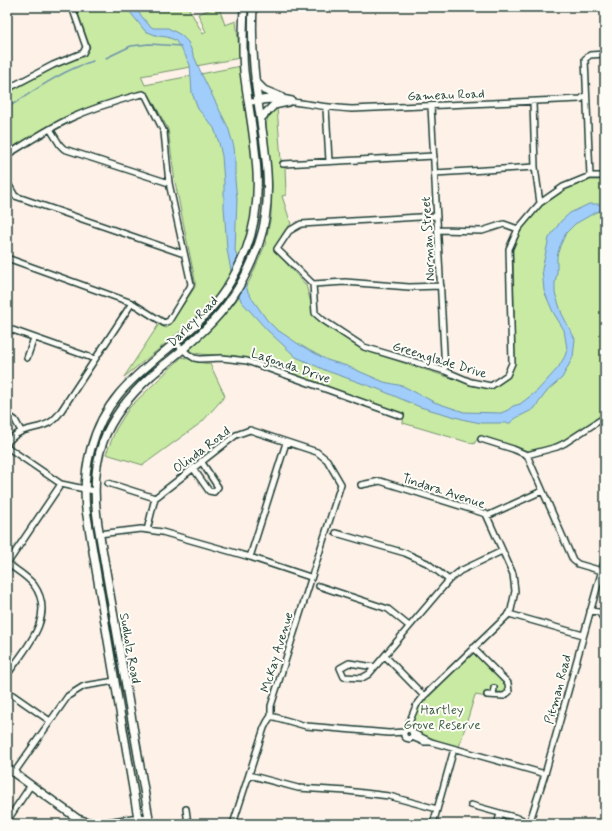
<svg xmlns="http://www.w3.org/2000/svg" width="612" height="831" viewBox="0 0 612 831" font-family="Mynerve,sans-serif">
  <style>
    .green { fill: #c9eaa3; stroke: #74946c }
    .water { fill: #a1cdfb; stroke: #6d93ab }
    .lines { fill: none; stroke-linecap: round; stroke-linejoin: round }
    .stream { stroke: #6d93ab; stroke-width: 1.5 }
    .street-casing { stroke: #1f3d34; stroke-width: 8 }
    .secondary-casing { stroke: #1f3d34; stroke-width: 10 }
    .street { stroke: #fdfcf7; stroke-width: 5 }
    .secondary { stroke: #fdfcf7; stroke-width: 7 }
    .labels { text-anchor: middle; stroke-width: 4; stroke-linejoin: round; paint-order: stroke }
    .street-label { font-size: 13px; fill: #1f3d34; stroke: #fdfcf7 }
    .park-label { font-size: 13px; fill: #41604a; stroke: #fdfcf7 }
  </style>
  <rect width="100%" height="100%" fill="#fdf1e8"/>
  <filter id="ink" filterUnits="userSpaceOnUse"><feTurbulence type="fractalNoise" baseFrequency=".025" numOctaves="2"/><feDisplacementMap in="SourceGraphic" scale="8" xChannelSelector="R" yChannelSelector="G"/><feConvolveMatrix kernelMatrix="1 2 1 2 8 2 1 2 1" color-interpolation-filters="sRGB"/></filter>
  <g filter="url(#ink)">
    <path class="green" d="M76 7H188L203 34 206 32 198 14 213 8H219L225 25 236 21 240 58 141 76 145 85 241 66 252 150 255 186 252 218 245 244 233 271 212 301 179 333 124 377 159 324 165 328 168 327 195 287V280L175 182 168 129 149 94 103 105 7 156V93L54 68 82 56 87 52 90 47Z
      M277 107 281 161V165L285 166 286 195 282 196 291 224C283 230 279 242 275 251L306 285 314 314 322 323 363 350 470 384 492 389 510 376 515 362 513 250 521 229 543 205 568 188 590 180H605V414L570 438 547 447 527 451 479 436 474 444 403 423 404 413 395 412C346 393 296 373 245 358 226 352 207 358 188 351L236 301 250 280 265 245 271 216 272 184 266 125 268 116 273 109Z
      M182 357 198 362 210 364 225 396 202 422 143 465 106 454 116 429 129 408Z
      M472 652 507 687C504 693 502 694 495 693L494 698 475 695 459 747 441 742 420 733 413 723 414 715 420 704Z"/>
    <path class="water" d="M126 7H134L148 24 153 28H168L181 35 188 42 202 75 228 127 234 147 235 158V180L237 199 235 250 248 292 253 300 267 320 276 329 300 345 327 360 347 366 384 382 403 386 434 402 464 412 501 413 508 410 513 406 520 404 537 391 558 368 565 356 567 349 564 330 553 312 544 291 542 269 549 238 561 221 570 213 589 204H605V210L596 212 575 224 566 233 560 246 557 256V272L555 283V293L562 314 575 339 573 357 562 378 548 390 534 409 516 418 510 423H481L466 420 420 407 378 389 327 371 296 357 267 330 241 301 231 271 227 249 224 207V183L222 156 219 143 214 128 198 109 192 93 190 65 184 53 175 40 167 37 158 36 145 31Z"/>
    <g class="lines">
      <path class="stream" d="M106 58 131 46 149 44 181 46
        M7 108C35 90 61 71 93 61"/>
      <defs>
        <path id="street" d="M7 10 10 7
          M7 89 53 65 80 54 83 53 86 47 72 7
          M261 99 277 97 292 100
          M248 102C257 102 266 100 276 100 301 102 326 108 352 109L581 99 586 95
          M533 102 535 167 540 203
          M431 106 445 371
          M326 108 329 161
          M50 129 60 145 64 149 169 183
          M7 155C28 142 49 128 71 118 93 108 116 101 138 95L143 94 146 96 164 132 169 183 191 284 190 287 169 321 164 323 132 303 7 258
          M283 164 434 156
          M435 173 535 167
          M590 176 585 59 590 55 605 54
          M7 182 15 196 184 254
          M437 216 301 224 289 231 277 249 313 284 315 313 323 320 364 347 445 371 471 382 491 386 507 375 512 363 509 249 518 229 540 203 563 187 590 176H605
          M438 230 482 231 504 224 518 229
          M313 284 345 282 409 287 441 286
          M7 328 95 359
          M175 342 188 354 194 358 200 359 222 358 247 361 401 416
          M27 358 34 338
          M7 415 15 420 21 431
          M481 439 513 449 527 455 573 560 578 564 602 571
          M7 443C23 424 37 432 52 421 55 419 57 416 59 414L132 303
          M7 447 61 484 94 491
          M527 455 557 447 565 443 605 417
          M193 468 209 491 214 492 218 487 201 461
          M108 483 155 498
          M361 485 380 481 486 514 513 574 515 591 511 610 509 614 424 696 416 706 406 730
          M487 516 542 491
          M147 530 155 498 236 435 250 430 317 452 327 460 341 484 271 706V716
          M336 533 405 553 427 563 449 580
          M99 534 141 529 162 532 250 557 310 577
          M250 557 286 443
          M7 564 61 484
          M319 586 388 609 409 626
          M590 611 599 612 605 621
          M509 614 583 635
          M473 648 508 683 509 692 504 696 487 695
          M385 656 424 696
          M374 667 349 663 340 668 344 677 362 678 369 674 449 580 460 571 502 551
          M7 675C25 649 57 617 34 585 27 576 16 570 7 563
          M7 691 50 721
          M493 695 494 688
          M271 716 306 726 389 733 404 732
          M409 722 413 735 410 739 406 738 404 736V732L407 729 411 730
          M413 733 431 742
          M412 737 424 742H431L545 774
          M14 773 68 696 84 686 115 681
          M249 775 298 788 347 791 389 796 437 809
          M471 805 521 819
          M186 809 188 824
          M7 821 31 785
          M233 824 264 728 267 722 271 716
          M433 824 454 749
          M497 824 500 814
          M529 824 545 774 605 559"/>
        <path id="secondary" d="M255 81 264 90 281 97
          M261 118 274 105 288 102
          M7 768 78 819 94 824
          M101 824 138 818 149 819
          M139 824 86 510C82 469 92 426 119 394 144 364 178 344 204 316 223 297 236 275 246 250 269 189 251 132 244 71 242 50 243 28 244 7
          M150 824 98 525C88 460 103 419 152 375 173 357 195 341 213 321 234 299 249 272 259 243 274 200 266 154 259 109 254 76 251 41 253 7"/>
      </defs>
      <use href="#street" class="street-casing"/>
      <use href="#secondary" class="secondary-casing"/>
      <use href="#street" class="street"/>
      <use href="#secondary" class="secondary"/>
    </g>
  </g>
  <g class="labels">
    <g class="street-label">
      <text transform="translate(446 94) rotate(-2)" y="5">Gameau Road</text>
      <text transform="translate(427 239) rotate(-93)" y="5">Norman Street</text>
      <text transform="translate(192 321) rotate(-45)" y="5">Darley Road</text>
      <text transform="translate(440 359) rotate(17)" y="5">Greenglade Drive</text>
      <text transform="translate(291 365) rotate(19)" y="5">Lagonda Drive</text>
      <text transform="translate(201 449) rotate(-37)" y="5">Olinda Road</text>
      <text transform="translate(444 490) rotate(18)" y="5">Tindara Avenue</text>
      <text transform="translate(131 648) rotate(80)" y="5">Sudholz Road</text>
      <text transform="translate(276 652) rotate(-73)" y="5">McKay Avenue</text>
      <text transform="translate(557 689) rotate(-75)" y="5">Pitman Road</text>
    </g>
    <g class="park-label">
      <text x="442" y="714">Hartley<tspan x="442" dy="15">Grove Reserve</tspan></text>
    </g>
  </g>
  <rect width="612" height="831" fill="none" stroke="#fdfcf7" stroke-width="24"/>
  <rect x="12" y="12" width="588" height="807" fill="none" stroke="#1f3d34" stroke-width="1.5" filter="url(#ink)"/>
</svg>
